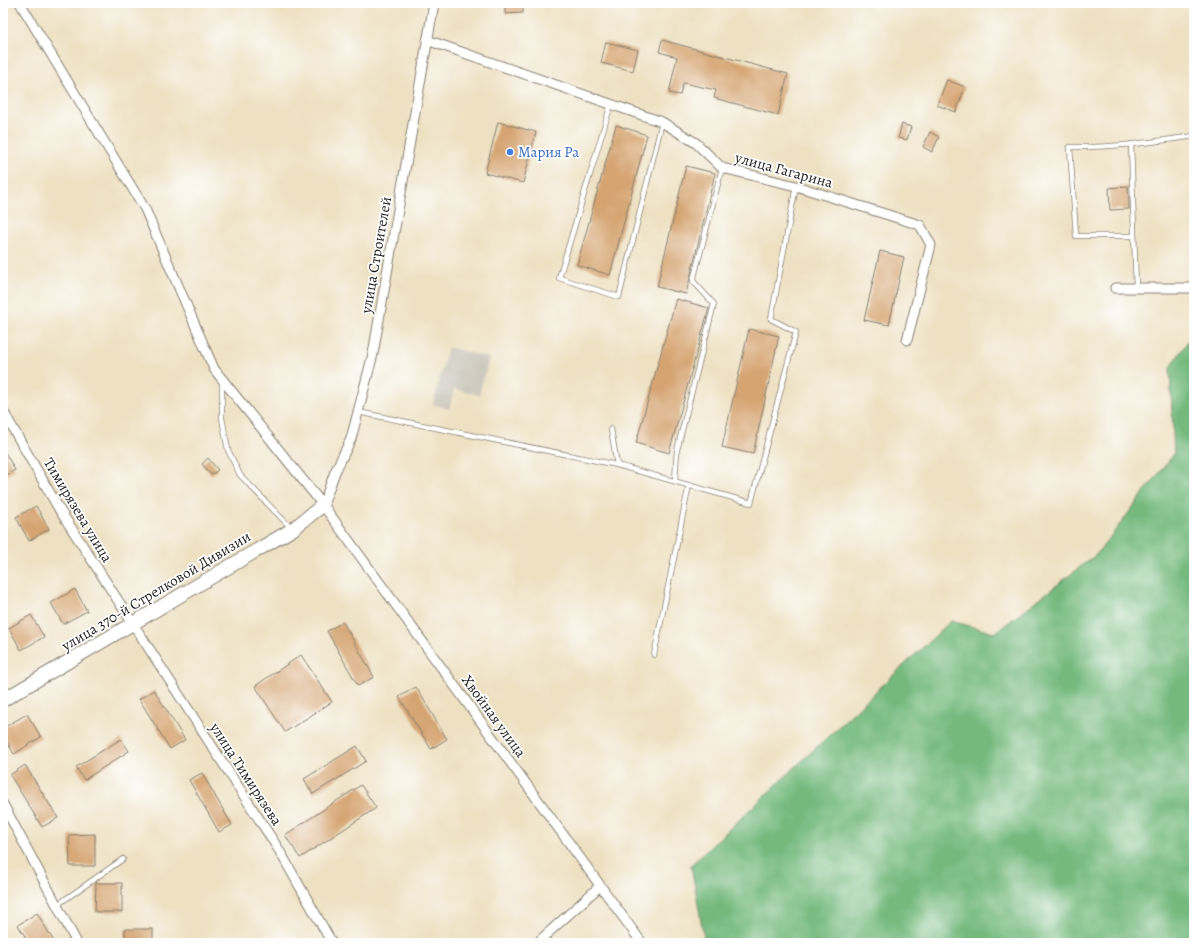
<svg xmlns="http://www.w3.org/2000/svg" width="1197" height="946" viewBox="0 0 1197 946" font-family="Alegreya,serif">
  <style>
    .industrial { fill: #c8c4b8 }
    .forest { fill: #74b97d; stroke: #486a4c }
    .building { fill: #d5a471 }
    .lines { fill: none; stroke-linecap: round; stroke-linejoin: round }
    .lane-casing { stroke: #857e6f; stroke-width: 6 }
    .street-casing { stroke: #857e6f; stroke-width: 11 }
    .secondary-casing { stroke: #857e6f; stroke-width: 15 }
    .lane { stroke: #fff; stroke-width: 4.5 }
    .street { stroke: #fff; stroke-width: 9 }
    .secondary { stroke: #fff; stroke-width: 13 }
    .shop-dot { fill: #3f7fe0; stroke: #fff; stroke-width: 1.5 }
    .labels { text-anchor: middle; stroke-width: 3.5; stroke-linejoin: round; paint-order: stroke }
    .shop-label { font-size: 15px; fill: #366cbe; stroke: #fff; text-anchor: start }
    .street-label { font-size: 15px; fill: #1c1c1c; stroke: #fff }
  </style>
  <rect width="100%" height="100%" fill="#fff"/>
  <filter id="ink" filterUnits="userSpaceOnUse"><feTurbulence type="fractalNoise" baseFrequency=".025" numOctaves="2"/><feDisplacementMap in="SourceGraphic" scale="8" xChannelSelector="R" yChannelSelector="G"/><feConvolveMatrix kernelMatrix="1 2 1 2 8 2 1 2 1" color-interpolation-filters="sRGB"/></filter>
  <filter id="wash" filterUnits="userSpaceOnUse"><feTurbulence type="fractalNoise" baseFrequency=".012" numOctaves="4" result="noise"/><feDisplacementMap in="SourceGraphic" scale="16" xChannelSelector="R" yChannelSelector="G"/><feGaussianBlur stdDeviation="0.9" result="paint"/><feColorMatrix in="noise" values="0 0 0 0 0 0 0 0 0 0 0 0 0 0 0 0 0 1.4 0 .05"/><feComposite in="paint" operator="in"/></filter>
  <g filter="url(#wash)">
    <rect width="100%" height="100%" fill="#eee1c2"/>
    <path class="industrial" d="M448 347 489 358 479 395 454 389 449 409 433 404Z"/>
    <path class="forest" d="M1194 332V943H705L691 865 951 621 995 633 1097 554 1174 454 1170 368Z"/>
    <g id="blocks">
      <path class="building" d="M505 5H523V13L505 14Z
        M662 40 788 74 778 115 714 98 716 90 683 83 680 95 669 93 677 57 659 52Z
        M606 42 638 50 633 71 601 63Z
        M947 80 965 87 956 112 937 105Z
        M498 122 536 132 523 183 485 173Z
        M902 124 911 127 907 140 898 138Z
        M616 125 647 135 610 275 577 265Z
        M930 132 939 137 932 152 923 147Z
        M686 166 715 173 686 294 657 287Z
        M1128 186 1129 209 1110 210 1109 188Z
        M880 251 904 257 889 325 864 320Z
        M676 299 709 308 669 453 636 443Z
        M749 329 779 336 753 454 722 447Z
        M3 449 15 470 3 477Z
        M208 458 218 470 211 475 202 464Z
        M36 506 49 529 29 541 16 517Z
        M75 589 87 611 63 624 51 603Z
        M31 615 44 637 21 650 9 628Z
        M343 622 374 677 358 686 327 631Z
        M301 655 332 702 285 732 255 686Z
        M416 687 447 739 431 749 399 697Z
        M154 690 185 740 170 749 139 699Z
        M27 714 41 737 14 754 3 735V728Z
        M121 739 129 751 84 780 76 767Z
        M357 746 366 761 313 794 304 779Z
        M25 765 58 818 42 827 10 775Z
        M202 773 232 825 219 832 189 780Z
        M361 785 376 808 300 858 285 835Z
        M95 834V866H70L69 835Z
        M96 883H122V912H95Z
        M37 913 55 943H29L18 925Z
        M125 929H153V943H125Z"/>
    </g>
  </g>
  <g filter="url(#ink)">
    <use href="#blocks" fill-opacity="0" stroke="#857e6f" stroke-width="1"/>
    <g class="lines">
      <defs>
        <path id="lane" d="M611 104 559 278 619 297 662 122
          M1131 144 1136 288
          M1134 236H1076L1070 147C1112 148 1153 142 1194 136
          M222 381V418L228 450 240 475 291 528
          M358 412 617 465
          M611 429 617 465 751 503 796 332 771 319 796 186
          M675 481 677 450 714 304 693 281 722 168
          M654 655 689 485
          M57 905 123 859"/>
        <path id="street" d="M20 3 145 209 214 369 323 505 642 943
          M427 40 662 122 696 143 722 168 796 186 920 225 931 245 907 340
          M1115 288H1194
          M3 411 59 509 279 850 332 943
          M323 505 335 472 351 439 373 354 434 3
          M3 804 77 943
          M537 943 600 886"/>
        <path id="secondary" d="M3 700 293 529 323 505"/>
      </defs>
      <use href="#lane" class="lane-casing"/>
      <use href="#street" class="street-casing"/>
      <use href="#secondary" class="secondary-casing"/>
      <use href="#lane" class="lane"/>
      <use href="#street" class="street"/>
      <use href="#secondary" class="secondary"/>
    </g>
  </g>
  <circle class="shop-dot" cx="510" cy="152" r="4"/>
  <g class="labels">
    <g class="shop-label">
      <text x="518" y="157">Мария Ра</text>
    </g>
    <g class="street-label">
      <text transform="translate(784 170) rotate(15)" y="5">улица Гагарина</text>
      <text transform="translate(376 255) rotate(-80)" y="5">улица Строителей</text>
      <text transform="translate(78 510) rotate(59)" y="5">Тимирязева улица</text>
      <text transform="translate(156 591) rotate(-31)" y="5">улица 370-й Стрелковой Дивизии</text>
      <text transform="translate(494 716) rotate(54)" y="5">Хвойная улица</text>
      <text transform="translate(246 774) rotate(57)" y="5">улица Тимирязева</text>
    </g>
  </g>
  <rect width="1197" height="946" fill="none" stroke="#fff" stroke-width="16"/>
</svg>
